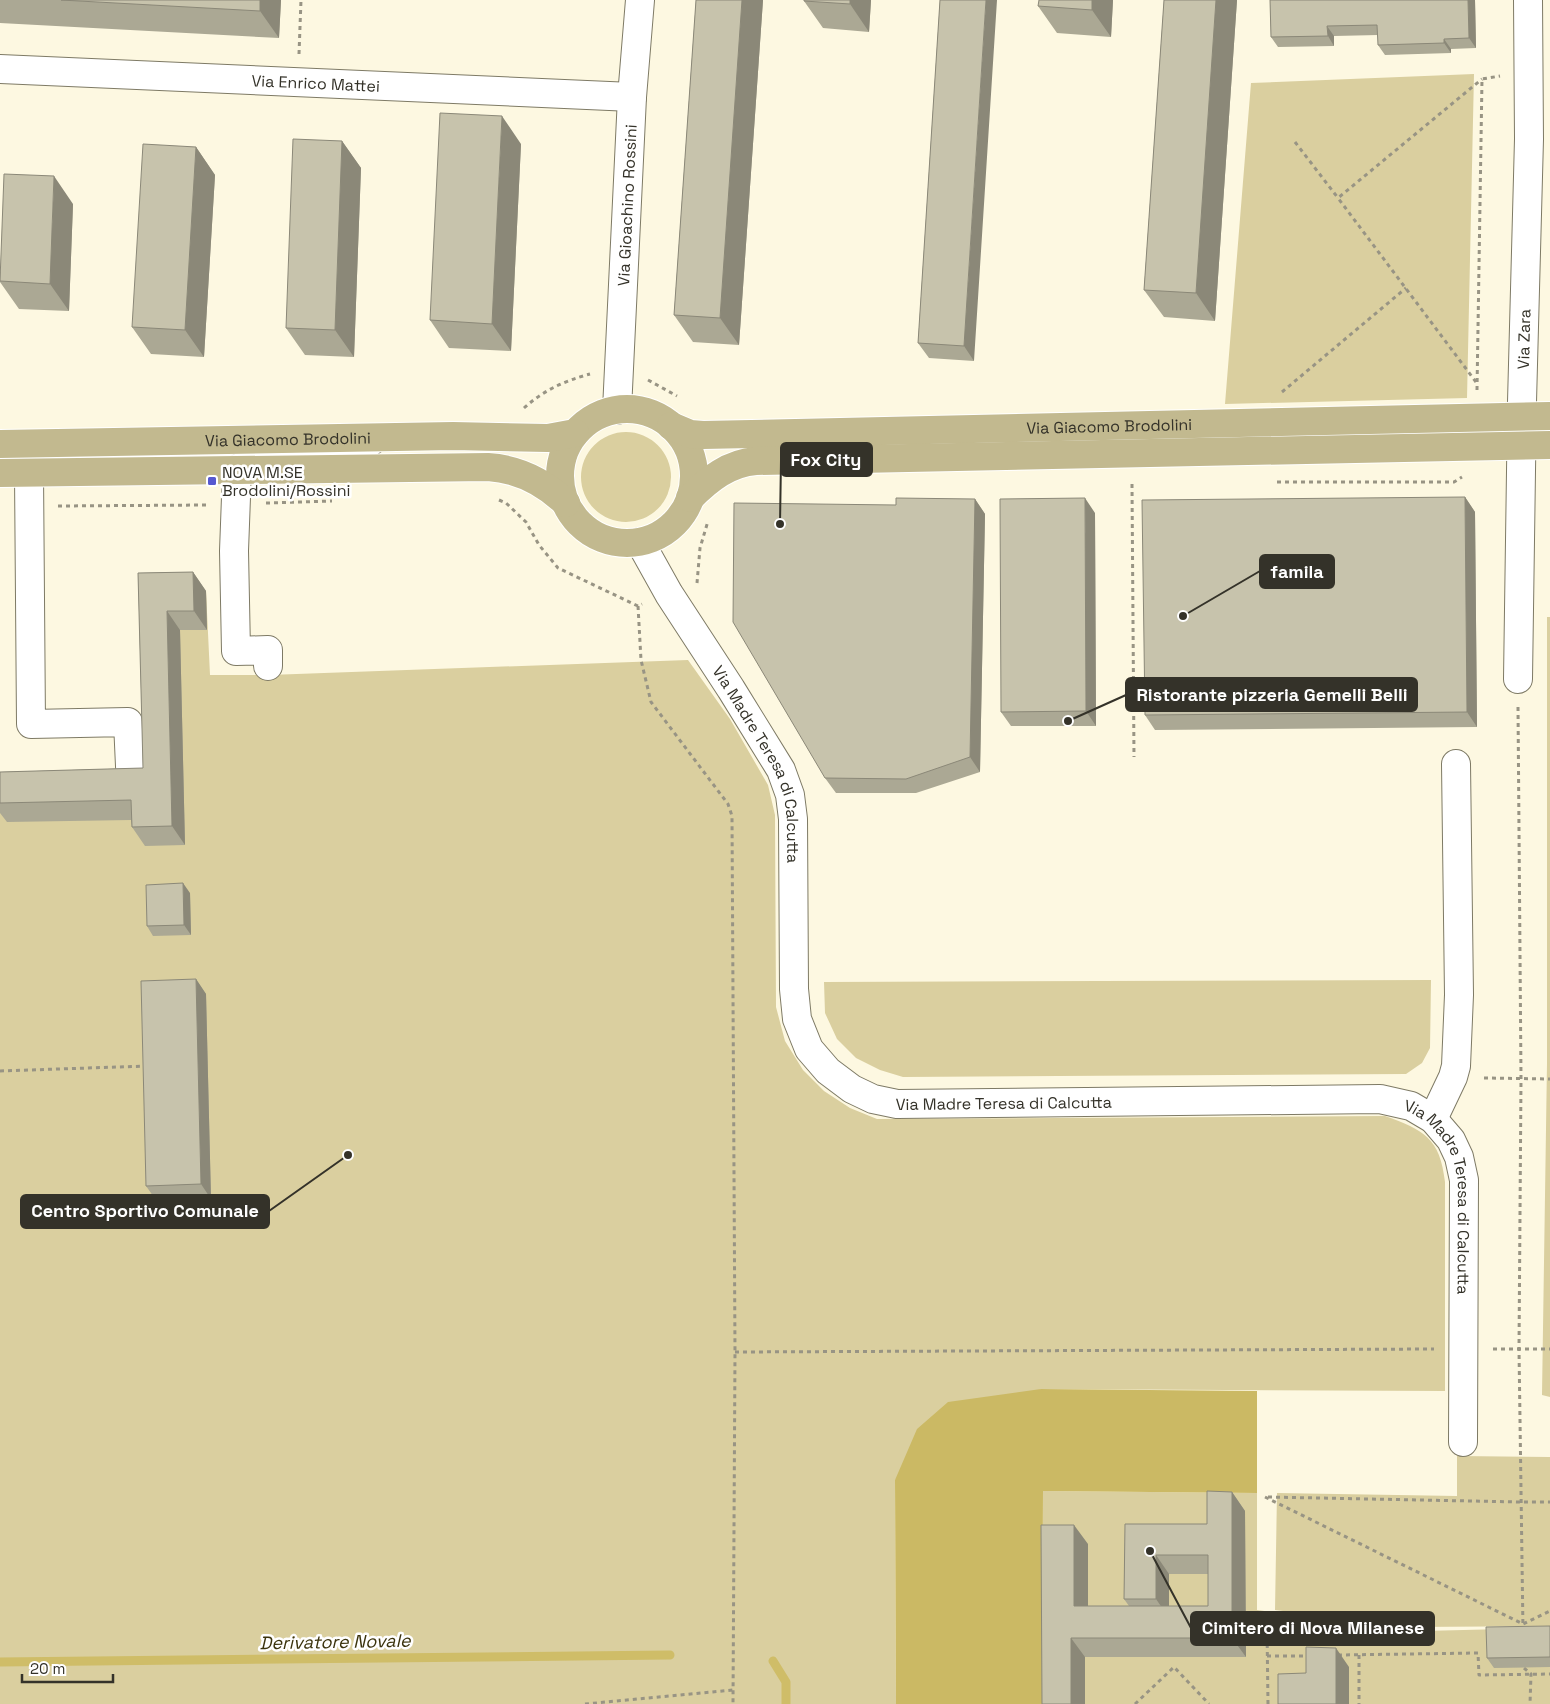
<svg xmlns="http://www.w3.org/2000/svg" width="1550" height="1704" viewBox="0 0 1550 1704" font-family="'Space Grotesk',sans-serif">
  <style>
    .green { fill: #dacf9f }
    .forest { fill: #cbb964 }
    .lines { fill: none; stroke-linecap: round; stroke-linejoin: round }
    .stream { stroke: #cfbd68; stroke-width: 9 }
    .minor-casing { stroke: #7e7a65; stroke-width: 30 }
    .major-casing { stroke: #fff; stroke-width: 30 }
    .path { stroke: #989484; stroke-width: 3; stroke-dasharray: 4 4; stroke-linecap: butt }
    .minor { stroke: #fff; stroke-width: 28 }
    .major { stroke: #c2b98f; stroke-width: 28 }
    .wall { fill: #aba894; fill-rule: evenodd }
    .shaded-wall { fill: #8b8878 }
    .building { fill: #c7c3ac; stroke: #8b8878 }
    .poi-dot { fill: #5658d0; stroke: #fff; stroke-width: 2 }
    .labels { text-anchor: middle; stroke-width: 5; stroke-linejoin: round; paint-order: stroke }
    .street-label { font-size: 16px; fill: #343229; stroke: #fff }
    .poi-label { font-size: 16px; fill: #343229; stroke: #fff; text-anchor: start }
    .water-label { font-size: 18px; font-style: italic; fill: #3b330d; stroke: #fff }
    .leader { fill: none; stroke: #343229; stroke-width: 2 }
    .callout-dot { fill: #343229; stroke: #fff; stroke-width: 2 }
    .callout { fill: #343229; stroke: #343229; stroke-width: 2 }
    .callout-label { font-size: 18px; text-anchor: middle; font-weight: bold; fill: #fff }
  </style>
  <rect width="100%" height="100%" fill="#fdf8e1"/>
  <path class="green" d="M1474 74 1467 398 1225 404 1251 83Z
    M581 477a45 45 0 1 1 90 0a45 45 0 1 1-90 0Z
    M206 591 210 675H269L688 660 730 719 768 785 775 815 776 1007 785 1041 803 1070 824 1091 850 1108 877 1119 1385 1116C1424 1130 1440 1138 1445 1182V1391L1041 1389 895 1480 896 1704H0V791L156 787 151 592Z
    M1547 617H1550V1397L1542 1395 1547 1063Z
    M1431 980 1430 1048 1422 1063 1406 1074 903 1077 880 1070 856 1058 837 1039 825 1013 824 982Z
    M1457 1456 1550 1457V1626L1412 1627 1275 1610 1277 1493 1457 1496Z
    M1043 1491 1257 1493V1610L1422 1631 1550 1628V1704H1042Z"/>
  <path class="forest" d="M1041 1389 1257 1391V1493L1043 1491 1042 1704H896L895 1480 917 1429 948 1402Z"/>
  <g class="lines">
    <path class="stream" d="M773 1661 786 1682V1704
      M0 1662 670 1655"/>
    <defs>
      <g id="minor">
        <path id="s1" d="M0 69 632 97"/>
        <path id="s2" d="M617 410 632 97 640 0"/>
        <path d="M0 459H17L29 473 31 724 128 722 131 788"/>
        <path id="s3" d="M640 542 669 594 731 689 781 770 790 795 793 819 794 989 797 1019 809 1049 828 1071 852 1089 873 1099 897 1104 1380 1099 1411 1106 1433 1119 1451 1140 1459 1157 1464 1180 1463 1442"/>
        <path d="M268 666V650L236 651 234 551 237 470 258 455 357 453 375 438"/>
        <path id="s4" d="M1518 679 1522 402 1529 139 1528 0"/>
        <path d="M1433 1119 1453 1077 1456 1066 1459 995 1456 764"/>
      </g>
      <g id="major">
        <circle cx="627" cy="476" r="67"/>
        <path id="s5" d="M671 426 690 434 703 435 1550 416"/>
        <path id="s6" d="M0 444 453 436 548 438 575 433"/>
        <path d="M0 473 488 467C519 469 544 482 566 503"/>
        <path d="M690 498C709 479 729 463 756 461L1550 445"/>
      </g>
    </defs>
    <use href="#minor" class="minor-casing"/>
    <use href="#major" class="major-casing"/>
    <path class="path" d="M299 54 301 0
      M1295 142 1338 198
      M648 380 677 396
      M1476 382 1338 198 1482 79
      M1477 390 1482 79 1500 76
      M1282 392 1406 288
      M524 408C544 390 564 381 590 374
      M1277 482H1454L1462 477
      M1132 484 1134 757
      M499 500 506 503 526 522 539 545 558 568 638 606 642 604
      M266 503 332 501
      M58 506 207 505
      M697 583 700 548 708 521
      M638 606 641 660 651 702 728 804 732 816 735 1352 733 1704
      M1518 707 1521 1078 1519 1349 1523 1631
      M0 1071 147 1066
      M1484 1078 1550 1079
      M1493 1349H1550
      M735 1352 1434 1349
      M1265 1497 1523 1624 1550 1611
      M1268 1497 1521 1502H1550
      M1267 1628 1268 1704
      M1338 1655 1478 1653 1479 1675 1550 1674
      M1359 1655V1704
      M1267 1656H1309
      M1524 1668 1531 1674 1530 1704
      M585 1704 733 1690
      M1135 1704 1174 1667 1209 1704"/>
    <use href="#minor" class="minor"/>
    <use href="#major" class="major"/>
  </g>
  <path class="wall" d="M0 0H281L279 38 0 23Z
    M696 0H763L739 345 693 342 674 315Z
    M871 0 869 32 823 28 804 1Z
    M940 0 974 361 929 358 918 343Z
    M1113 0 1111 37 1057 33 1038 6Z
    M1164 0H1237L1215 321 1164 317 1144 290Z
    M1270 0H1475L1476 48 1451 49V53L1385 55 1378 45V35L1334 36V46L1278 47 1271 37Z
    M342 141 361 168 354 357 305 355 286 328Z
    M521 144 511 351 449 348 430 320Z
    M196 147 215 175 204 357 151 354 132 327Z
    M73 204 69 311 19 309 0 282V272Z
    M1465 497 1475 512 1477 727 1155 730 1145 715Z
    M975 499 985 514 980 772 916 793H836L825 778 896 505Z
    M1095 513 1096 726H1011L1001 712Z
    M193 572 206 591 207 630H180L185 845 145 846 132 827 131 820 7 822 0 813V772L143 768 138 573Z
    M190 893 191 935 153 936 147 926Z
    M196 979 206 994 211 1199 156 1200 146 1186Z
    M1232 1492 1245 1511 1246 1657H1085V1704H1042L1088 1544V1606H1129L1124 1599 1125 1524H1207ZM1169 1574H1208V1606H1169Z
    M1550 1626V1667L1494 1668 1487 1658Z"/>
  <path class="shaded-wall" d="M260 0H281L279 38 260 11Z
    M742 0H763L739 345 720 318Z
    M850 0H871L869 32 850 4Z
    M986 0H997L974 361 964 346Z
    M1092 0H1113L1111 37 1092 10Z
    M1216 0H1237L1215 321 1196 293Z
    M1468 0H1475L1476 48 1469 38Z
    M1327 26 1334 36V46L1328 36Z
    M1444 39 1451 49V53L1444 43Z
    M502 116 521 144 511 351 492 324Z
    M342 141 361 168 354 357 335 330Z
    M196 147 215 175 204 357 185 330Z
    M54 176 73 204 69 311 50 284Z
    M1465 497 1475 512 1477 727 1467 712Z
    M1085 498 1095 513 1096 726 1086 711Z
    M975 499 985 514 980 772 970 757Z
    M193 572 206 591 207 630 194 611Z
    M167 611 180 630 185 845 172 826Z
    M183 883 190 893 191 935 184 925Z
    M196 979 206 994 211 1199 201 1184Z
    M1232 1492 1245 1511 1246 1657 1232 1638Z
    M1074 1525 1088 1544V1625L1074 1606Z
    M1156 1555 1169 1574V1618L1156 1599Z
    M1071 1638 1085 1657V1704H1071Z
    M1336 1648 1349 1667V1704H1336Z"/>
  <path class="building" d="M61 0H260V11Z
    M696 0H742L720 318 674 315Z
    M804 0H850V4L804 1Z
    M940 0H986L964 346 918 343Z
    M1039 0H1092V10L1038 6Z
    M1164 0H1216L1196 293 1144 290Z
    M1270 0H1468L1469 38 1444 39V43L1378 45 1377 25 1327 26 1328 36 1271 37Z
    M440 113 502 116 492 324 430 320Z
    M293 139 342 141 335 330 286 328Z
    M143 144 196 147 185 330 132 327Z
    M4 174 54 176 50 284 0 281Z
    M1465 497 1467 712 1145 715 1142 500Z
    M896 498 975 499 970 757 906 779 825 778 733 622 734 503 896 505Z
    M1085 498 1086 711 1001 712 1000 499Z
    M193 572 194 611H167L172 826 132 827 131 800 0 803V772L143 768 138 573Z
    M183 883 184 925 147 926 146 885Z
    M196 979 201 1184 146 1186 141 981Z
    M1207 1491 1232 1492V1638H1071V1704H1042L1041 1525H1074V1606H1208V1555H1156V1599H1124L1125 1524H1207Z
    M1550 1626V1657L1487 1658 1486 1627Z
    M1306 1647 1336 1648V1704H1278V1674L1306 1673Z"/>
  <rect class="poi-dot" x="207" y="476" width="10" height="10" rx="2.5"/>
  <g class="labels">
    <g class="street-label">
      <text dy="6" stroke="none"><textPath href="#s1" startOffset="316">Via Enrico Mattei</textPath></text>
      <text dy="6" stroke="none"><textPath href="#s2" startOffset="205">Via Gioachino Rossini</textPath></text>
      <text dy="6" stroke="none"><textPath href="#s4" startOffset="340">Via Zara</textPath></text>
      <text dy="6" stroke="none"><textPath href="#s5" startOffset="440">Via Giacomo Brodolini</textPath></text>
      <text dy="6" stroke="none"><textPath href="#s6" startOffset="288">Via Giacomo Brodolini</textPath></text>
      <text dy="6" stroke="none"><textPath href="#s3" startOffset="255">Via Madre Teresa di Calcutta</textPath></text>
      <text dy="6" stroke="none"><textPath href="#s3" startOffset="765">Via Madre Teresa di Calcutta</textPath></text>
      <text dy="6" stroke="none"><textPath href="#s3" startOffset="1275">Via Madre Teresa di Calcutta</textPath></text>
    </g>
    <g class="poi-label">
      <text x="222" y="478">NOVA M.SE<tspan x="222" dy="18">Brodolini/Rossini</tspan></text>
    </g>
    <g class="water-label">
      <text transform="translate(335 1642) rotate(-1)" y="6">Derivatore Novale</text>
    </g>
  </g>
  <path class="leader" d="M780 524L781 460M1183 616L1260 571M1068 721L1126 695M348 1155L269 1211M1150 1551L1191 1628"/>
  <g class="callout-dot">
    <circle cx="780" cy="524" r="5"/>
    <circle cx="1183" cy="616" r="5"/>
    <circle cx="1068" cy="721" r="5"/>
    <circle cx="348" cy="1155" r="5"/>
    <circle cx="1150" cy="1551" r="5"/>
  </g>
  <g class="callout">
    <rect x="781" y="443" width="91" height="33" rx="5"/>
    <rect x="1260" y="555" width="74" height="33" rx="5"/>
    <rect x="1126" y="678" width="291" height="33" rx="5"/>
    <rect x="21" y="1195" width="248" height="33" rx="5"/>
    <rect x="1191" y="1612" width="243" height="33" rx="5"/>
  </g>
  <g class="callout-label">
    <text x="826" y="466">Fox City</text>
    <text x="1297" y="578">famila</text>
    <text x="1272" y="701">Ristorante pizzeria Gemelli Belli</text>
    <text x="145" y="1217">Centro Sportivo Comunale</text>
    <text x="1313" y="1634">Cimitero di Nova Milanese</text>
  </g>
  <path d="M22 1674v8h91v-8" fill="none" stroke="#343229" stroke-width="2.5"/>
  <text x="30" y="1674" font-size="15" fill="#343229" stroke="#ffffff" stroke-width="4" paint-order="stroke">20 m</text>
</svg>
